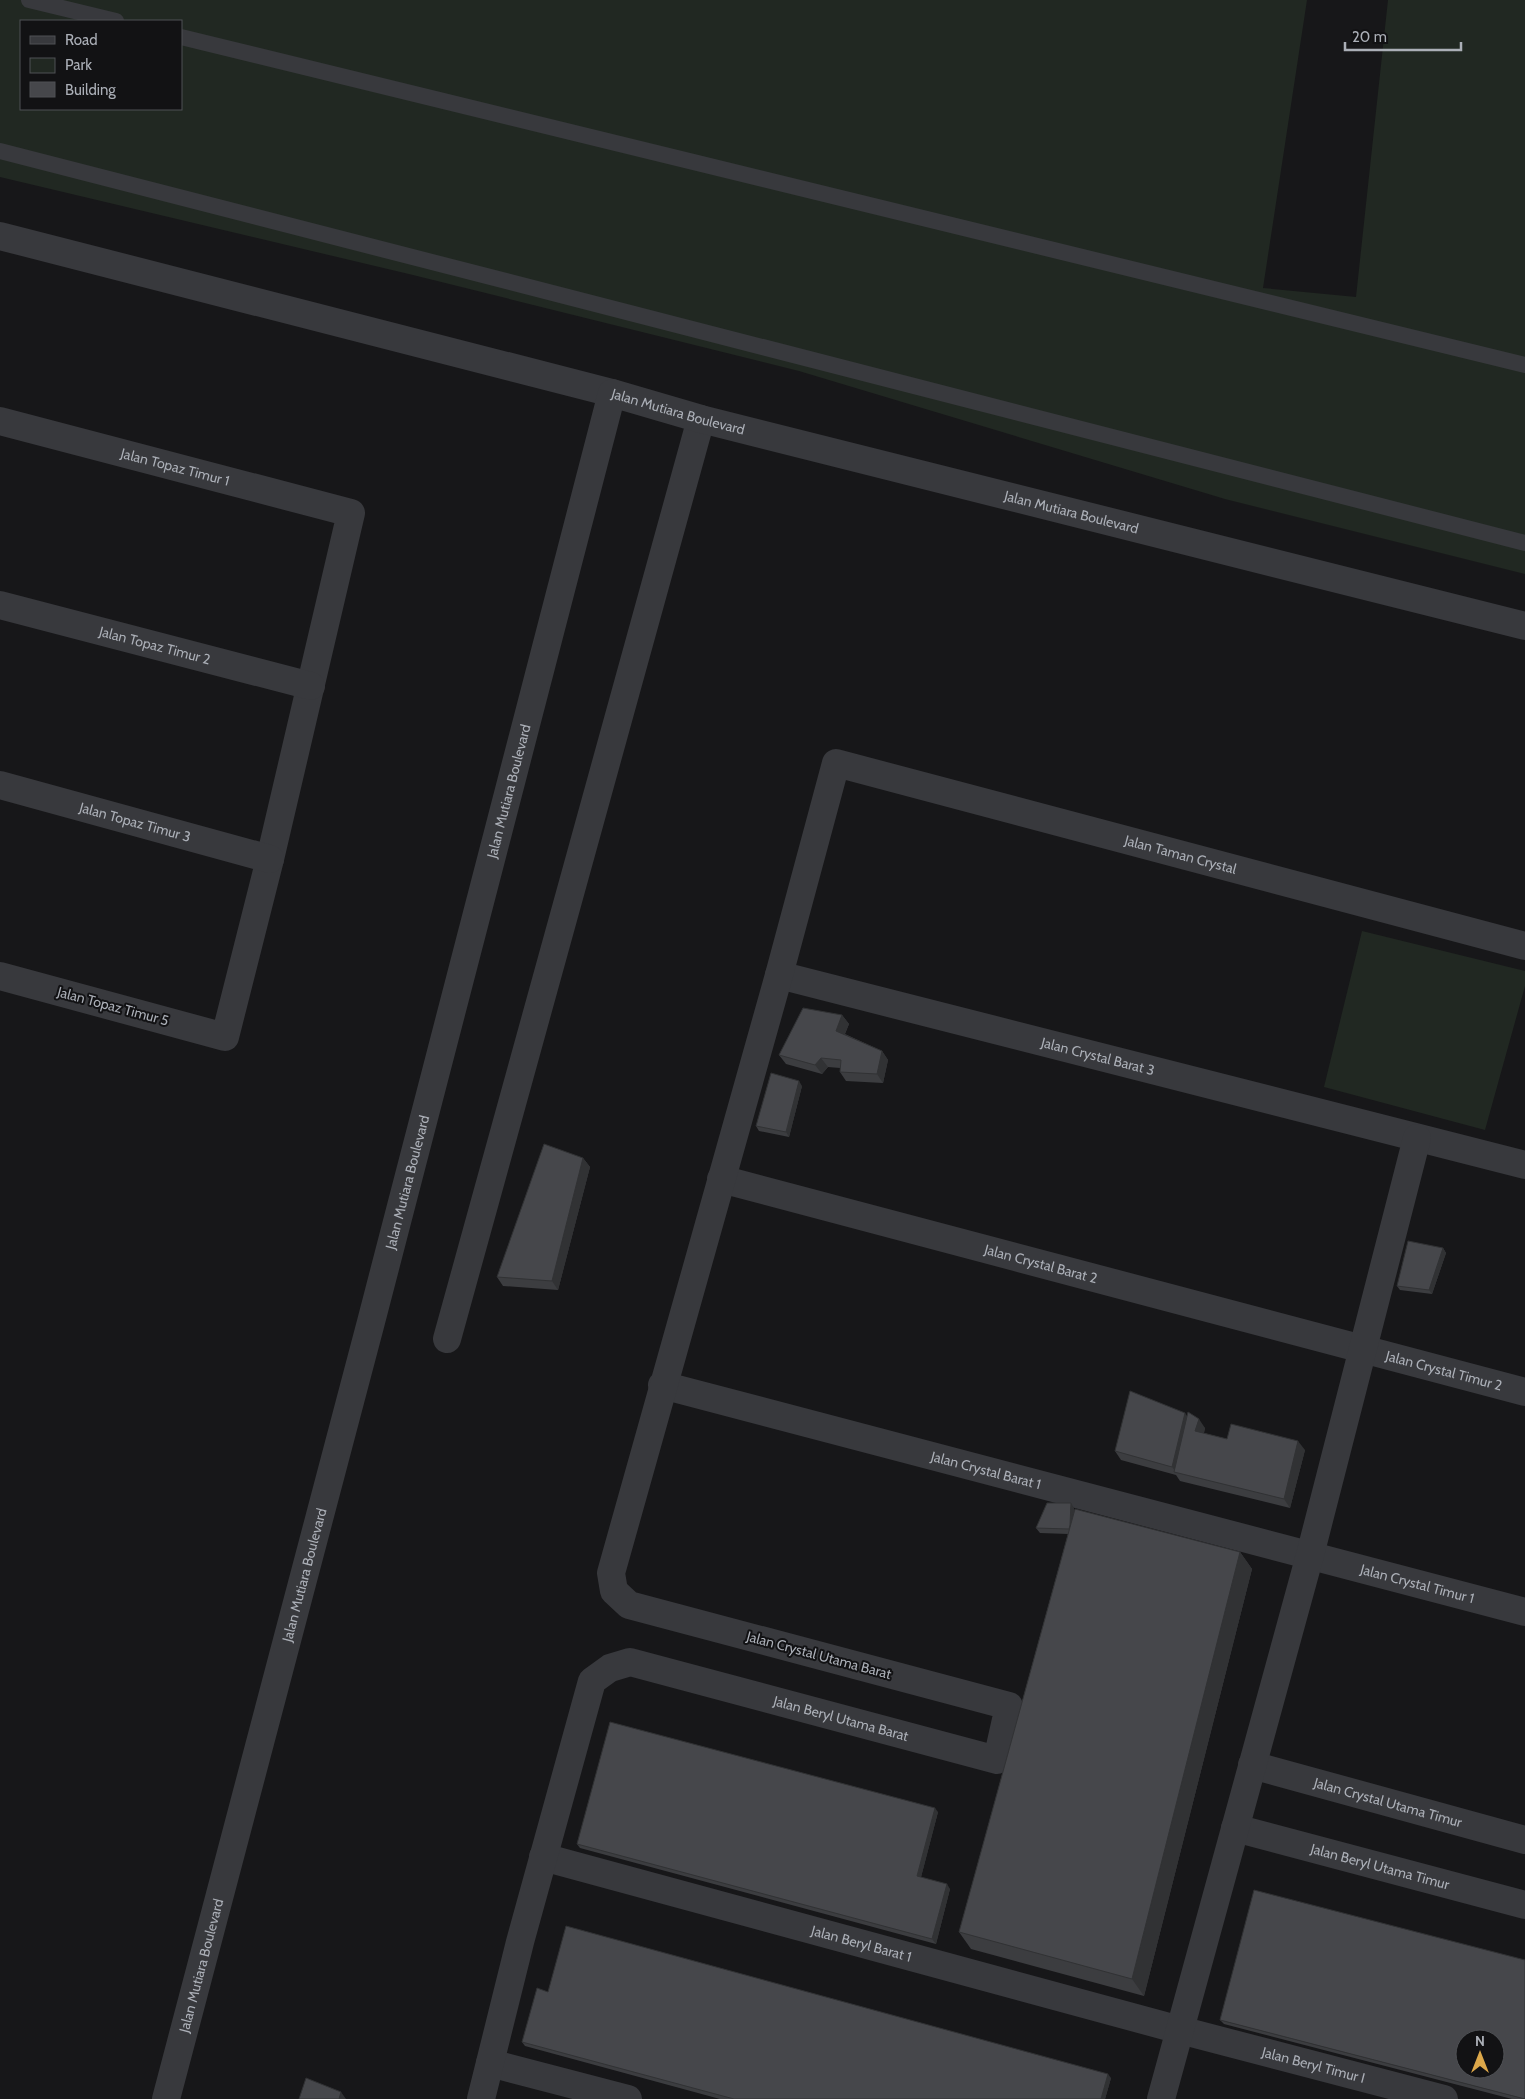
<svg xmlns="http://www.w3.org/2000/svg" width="1525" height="2099" viewBox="0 0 1525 2099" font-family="Cabin,sans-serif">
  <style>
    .green { fill: #212822; fill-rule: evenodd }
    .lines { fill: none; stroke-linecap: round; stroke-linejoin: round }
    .lane { stroke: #38393d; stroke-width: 16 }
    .street { stroke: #38393d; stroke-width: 28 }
    .wall { fill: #3c3d40 }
    .shaded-wall { fill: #313234 }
    .building { fill: #46474b; stroke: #313234; fill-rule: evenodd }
    .labels { text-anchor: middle; stroke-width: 4; stroke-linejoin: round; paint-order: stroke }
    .street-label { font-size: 14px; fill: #abafb7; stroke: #121214 }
  </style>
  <rect width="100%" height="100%" fill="#171719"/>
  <path class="green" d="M0 0H1307L1263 288 1356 297 1388 0H1525V574L1225 499 799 371 413 275 0 177ZM21 21H181V109H21Z
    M1362 931 1525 971V986L1485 1130 1324 1087Z"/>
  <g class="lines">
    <path class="lane" d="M29 0 116 21
      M181 37 1525 365
      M0 151 1525 543"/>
    <g class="street">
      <path d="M0 236 612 393"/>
      <path id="s1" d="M0 421 351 513 270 859 225 1037 0 976"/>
      <path id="s2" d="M0 605 311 686"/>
      <path id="s3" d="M0 785 270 859"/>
      <path id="s4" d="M779 975 1525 1165"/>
      <path id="s5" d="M721 1179 1525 1392"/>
      <path d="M447 1339 701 419"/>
      <path id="s6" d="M662 1385 1525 1612"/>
      <path id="s7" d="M1252 1765 1525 1840"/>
      <path id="s8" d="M1235 1828 1525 1905"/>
      <path id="s9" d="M543 1857 1180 2030 1444 2099"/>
      <path d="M490 2063 628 2099"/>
      <path id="s10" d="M166 2099 371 1322 612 393 701 419 1525 626"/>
      <path id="s11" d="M481 2099 520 1942 592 1681 610 1668 630 1662 997 1760 1009 1706 629 1605 614 1591 611 1573 779 975 836 763 1525 946"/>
      <path d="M1161 2099 1310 1555 1417 1138"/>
    </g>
  </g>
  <path class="wall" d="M842 1015 849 1024 845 1034 882 1051 888 1060 883 1083 846 1081 840 1072V1068L828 1067 822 1074 786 1064 779 1055Z
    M802 1086 789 1137 759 1131 756 1126Z
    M583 1158 590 1167 558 1290 503 1286 497 1277Z
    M1443 1248 1446 1253 1432 1294 1400 1290 1397 1286Z
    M1187 1417 1205 1428 1204 1433 1227 1439 1305 1450 1290 1508 1180 1481 1176 1475 1121 1460 1115 1451Z
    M1074 1508V1510L1240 1552 1252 1569 1144 1996 971 1949 959 1932 1068 1534 1040 1533 1036 1528Z
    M938 1812 921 1877 950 1889 936 1944 580 1848 577 1844Z
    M548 1992 1111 2078 1105 2099H720L525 2046 522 2042Z
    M1220 2020 1525 2099H1512L1224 2024Z"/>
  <path class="shaded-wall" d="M842 1015 849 1024 842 1040 836 1031Z
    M882 1051 888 1060 883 1083 877 1074Z
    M821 1058 828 1067 822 1074 815 1065Z
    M799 1081 802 1086 789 1137 786 1132Z
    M583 1158 590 1167 558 1290 552 1281Z
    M1443 1248 1446 1253 1432 1294 1429 1290Z
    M1185 1413 1191 1422 1176 1472 1172 1467Z
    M1199 1419 1205 1428 1202 1440 1195 1431Z
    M1298 1441 1305 1450 1290 1508 1284 1499Z
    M1071 1503 1074 1508 1073 1534 1070 1529Z
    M1240 1552 1252 1569 1144 1996 1132 1979Z
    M935 1808 938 1812 920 1881 917 1876Z
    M947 1884 950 1889 936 1944 932 1939Z
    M1108 2074 1111 2078 1105 2099H1101Z
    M341 2092 346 2099H339Z"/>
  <path class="building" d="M803 1008 842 1015 836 1031 882 1051 877 1074 840 1072 841 1060 821 1058 815 1065 779 1055Z
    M771 1073 799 1081 786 1132 756 1126Z
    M544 1144 583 1158 552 1281 497 1277Z
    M1408 1241 1443 1248 1429 1290 1397 1286Z
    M1130 1391 1185 1413 1172 1467 1115 1451Z
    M1188 1412 1199 1419 1195 1431 1227 1439 1231 1424 1298 1441 1284 1499 1174 1472Z
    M1047 1503H1071L1070 1525 1069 1529 1036 1528Z
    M1075 1509 1240 1552 1132 1979 959 1932Z
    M610 1722 935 1808 917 1876 947 1884 932 1939 577 1844Z
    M1254 1890 1525 1960V2099L1220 2020ZM1465 2039H1495V2069H1465Z
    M566 1926 1108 2074 1101 2099H734L522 2042 537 1988 548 1992Z
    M306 2078 341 2092 339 2099H299Z"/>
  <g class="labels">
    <g class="street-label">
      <text dy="5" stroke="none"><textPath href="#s10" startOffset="1832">Jalan Mutiara Boulevard</textPath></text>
      <text dy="5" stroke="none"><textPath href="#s1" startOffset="181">Jalan Topaz Timur 1</textPath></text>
      <text dy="5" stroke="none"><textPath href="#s10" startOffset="2238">Jalan Mutiara Boulevard</textPath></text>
      <text dy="5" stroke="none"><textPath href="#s2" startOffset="160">Jalan Topaz Timur 2</textPath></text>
      <text dy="5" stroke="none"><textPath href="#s10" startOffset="1352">Jalan Mutiara Boulevard</textPath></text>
      <text dy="5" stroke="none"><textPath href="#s3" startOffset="140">Jalan Topaz Timur 3</textPath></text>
      <text dy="5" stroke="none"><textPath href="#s11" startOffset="2540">Jalan Taman Crystal</textPath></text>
      <text transform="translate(113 1006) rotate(15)" y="5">Jalan Topaz Timur 5</text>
      <text dy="5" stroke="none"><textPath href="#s4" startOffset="329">Jalan Crystal Barat 3</textPath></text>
      <text dy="5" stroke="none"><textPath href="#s10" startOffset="948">Jalan Mutiara Boulevard</textPath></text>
      <text dy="5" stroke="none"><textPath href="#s5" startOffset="331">Jalan Crystal Barat 2</textPath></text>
      <text dy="5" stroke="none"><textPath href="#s5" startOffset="748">Jalan Crystal Timur 2</textPath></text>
      <text dy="5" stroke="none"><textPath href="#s6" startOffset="335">Jalan Crystal Barat 1</textPath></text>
      <text dy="5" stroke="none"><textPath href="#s10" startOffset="542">Jalan Mutiara Boulevard</textPath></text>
      <text dy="5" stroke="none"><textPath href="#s6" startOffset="781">Jalan Crystal Timur 1</textPath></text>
      <text transform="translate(819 1655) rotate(15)" y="5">Jalan Crystal Utama Barat</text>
      <text dy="5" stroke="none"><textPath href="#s11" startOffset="694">Jalan Beryl Utama Barat</textPath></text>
      <text dy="5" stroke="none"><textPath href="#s7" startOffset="141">Jalan Crystal Utama Timur</textPath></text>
      <text dy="5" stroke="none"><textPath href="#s8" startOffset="150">Jalan Beryl Utama Timur</textPath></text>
      <text dy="5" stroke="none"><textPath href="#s9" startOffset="330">Jalan Beryl Barat 1</textPath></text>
      <text dy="5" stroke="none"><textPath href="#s10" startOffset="138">Jalan Mutiara Boulevard</textPath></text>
      <text dy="5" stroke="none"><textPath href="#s9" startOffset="798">Jalan Beryl Timur I</textPath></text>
    </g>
  </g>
  <rect x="20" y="20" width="162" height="90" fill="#121214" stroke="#4f5155"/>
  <rect x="30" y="36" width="25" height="8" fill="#38393d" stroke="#4f5155"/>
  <text x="65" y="45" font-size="15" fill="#abafb7">Road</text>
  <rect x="30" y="58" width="25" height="15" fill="#212822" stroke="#4f5155"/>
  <text x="65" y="70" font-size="15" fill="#abafb7">Park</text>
  <rect x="30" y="82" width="25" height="15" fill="#46474b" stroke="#4f5155"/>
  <text x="65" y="95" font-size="15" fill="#abafb7">Building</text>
  <g transform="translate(1480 2054)"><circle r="24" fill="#121214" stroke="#4f5155"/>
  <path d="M0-4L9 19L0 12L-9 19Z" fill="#dda84a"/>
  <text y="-8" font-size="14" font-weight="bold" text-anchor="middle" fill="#abafb7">N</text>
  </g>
  <path d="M1345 42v8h116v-8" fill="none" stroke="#abafb7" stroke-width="2.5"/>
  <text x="1352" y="42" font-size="15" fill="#abafb7" stroke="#121214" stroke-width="4" paint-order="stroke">20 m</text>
</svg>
